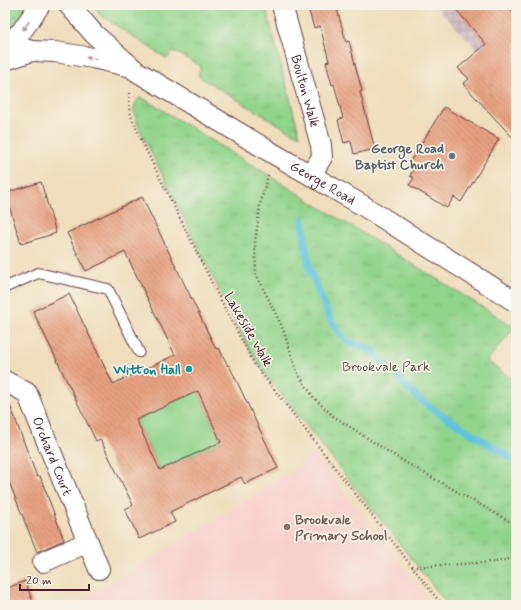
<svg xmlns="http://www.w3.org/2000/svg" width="521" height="610" viewBox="0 0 521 610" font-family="Mynerve,sans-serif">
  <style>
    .built { fill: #f7d0ca }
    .industrial { fill: url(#industrial-grid) }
    .grass { fill: url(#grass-tufts); stroke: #6e7a5c }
    .garden { fill: #91d48c; stroke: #6e7a5c }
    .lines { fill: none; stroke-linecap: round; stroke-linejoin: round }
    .stream { stroke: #5fc2de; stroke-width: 7 }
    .building { fill: url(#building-back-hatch); fill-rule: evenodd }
    .service-casing { stroke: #633c41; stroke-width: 12 }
    .minor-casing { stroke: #633c41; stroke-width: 22 }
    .path { stroke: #633c41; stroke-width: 2.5; stroke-dasharray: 1 3; stroke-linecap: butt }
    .service { stroke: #fff; stroke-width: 10 }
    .minor { stroke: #fff; stroke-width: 20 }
    .oneway { fill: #ae9aa0 }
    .worship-dot { fill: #6b7280; stroke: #f7f3e8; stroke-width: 1.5 }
    .culture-dot { fill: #0f9aa8; stroke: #f7f3e8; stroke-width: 1.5 }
    .education-dot { fill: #8d6e63; stroke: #f7f3e8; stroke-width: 1.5 }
    .labels { text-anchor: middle; stroke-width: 3.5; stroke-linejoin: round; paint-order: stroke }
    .street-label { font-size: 14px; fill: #4a1f2b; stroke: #f7f3e8 }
    .worship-label { font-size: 14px; font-weight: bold; fill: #5b616d; stroke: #f7f3e8; text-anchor: end }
    .park-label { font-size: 14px; fill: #5f5548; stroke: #f7f3e8 }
    .culture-label { font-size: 14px; font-weight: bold; fill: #0d838f; stroke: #f7f3e8; text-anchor: end }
    .education-label { font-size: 14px; font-weight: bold; fill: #785e54; stroke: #f7f3e8; text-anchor: start }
  </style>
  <defs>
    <pattern id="industrial-grid" width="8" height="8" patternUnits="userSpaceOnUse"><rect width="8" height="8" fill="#d2bec2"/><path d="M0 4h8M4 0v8" fill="none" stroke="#b6a3a7"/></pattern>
    <pattern id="grass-tufts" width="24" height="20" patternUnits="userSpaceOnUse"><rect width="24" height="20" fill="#91d48c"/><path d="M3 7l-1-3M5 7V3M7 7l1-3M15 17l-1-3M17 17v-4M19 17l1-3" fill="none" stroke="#7fb679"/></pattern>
    <pattern id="building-back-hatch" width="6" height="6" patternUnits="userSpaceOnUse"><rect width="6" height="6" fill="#e7a181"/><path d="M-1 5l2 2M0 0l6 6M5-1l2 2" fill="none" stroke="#bd836a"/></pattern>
  </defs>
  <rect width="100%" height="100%" fill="#f7f3e8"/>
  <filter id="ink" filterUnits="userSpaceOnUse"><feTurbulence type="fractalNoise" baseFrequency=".025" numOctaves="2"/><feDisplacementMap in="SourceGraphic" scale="8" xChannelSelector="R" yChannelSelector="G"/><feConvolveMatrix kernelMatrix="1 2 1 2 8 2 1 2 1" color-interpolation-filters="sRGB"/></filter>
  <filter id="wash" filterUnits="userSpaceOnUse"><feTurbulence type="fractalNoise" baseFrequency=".012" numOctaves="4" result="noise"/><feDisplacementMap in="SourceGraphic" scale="16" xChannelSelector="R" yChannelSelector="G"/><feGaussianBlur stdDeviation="0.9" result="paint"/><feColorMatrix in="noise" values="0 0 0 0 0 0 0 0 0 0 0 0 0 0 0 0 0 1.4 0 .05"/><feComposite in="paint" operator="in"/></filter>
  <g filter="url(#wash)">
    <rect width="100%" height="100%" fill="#efddbb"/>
    <path class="built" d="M314 453 427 596 415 605H71L115 581 290 473Z"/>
    <path class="industrial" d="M434 5H516V91L488 61Z"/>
    <path class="grass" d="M5 5H26L25 8 11 29 5 30Z
      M95 5H265L300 136 286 129 198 76 201 66 173 51 167 59 99 14Z
      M140 98 146 100 515 327 487 361 516 382V605H448L263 371 244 340 144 138C139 126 127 108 140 98Z"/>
    <path class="garden" d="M198 391 221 442 160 470 136 420Z"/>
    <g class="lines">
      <path class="stream" d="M303 219 305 242 310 270 329 317 339 333 348 342 372 350 378 356 383 365 396 374 408 389 428 406 516 461"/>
    </g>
    <g id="blocks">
      <path class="building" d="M307 5H336L346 42 349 41 362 91 360 92 375 149 354 154 351 141 344 143 338 120 343 118 334 84 332 85 329 74 326 62 329 61 320 26 314 28Z
        M452 5H507L516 16V141L463 84 469 79 458 68 486 44Z
        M444 107 499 139 461 202 454 197 447 208 409 185 414 178 410 176 415 167 409 163Z
        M41 182 56 233 21 244 5 193Z
        M142 197 216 349 219 348 228 366 229 365 278 468 245 484 241 477 170 512 175 522 139 539 125 509 133 505 100 439 96 441 33 311 69 294 113 384 175 355 125 252 86 271 67 233ZM198 391 221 442 160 470 136 420Z
        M5 397H7L37 477 40 476 64 540 37 552 5 472Z
        M25 581 34 605H5V589Z"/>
    </g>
  </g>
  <g filter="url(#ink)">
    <use href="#blocks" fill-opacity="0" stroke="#633c41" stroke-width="1"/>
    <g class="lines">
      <defs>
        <path id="service" d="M5 285 6 287 38 273 108 289 139 352"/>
        <g id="minor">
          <path id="s1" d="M69 5 94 34 136 71 274 154 362 205 516 302"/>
          <path id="s2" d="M282 5 321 145 322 157 311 175"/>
          <path d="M5 43 32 51 55 52 93 58 127 66"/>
          <path d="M7 43 21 32 40 5"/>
          <path d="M5 60 32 51"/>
          <path id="s3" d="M5 381 27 393 99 569"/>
          <path d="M43 562 88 542"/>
        </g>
      </defs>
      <use href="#service" class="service-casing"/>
      <use href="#minor" class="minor-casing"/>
      <path class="path" d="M130 93 129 99 131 116 144 146 220 299 255 365 442 605
        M268 175 260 205 255 243 256 274 283 329 297 372 314 398 333 416 403 461 516 525
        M412 567 494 562 516 558"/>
      <use href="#service" class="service"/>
      <use href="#minor" class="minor"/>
    </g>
    <defs><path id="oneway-solid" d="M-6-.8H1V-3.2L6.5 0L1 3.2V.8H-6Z"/></defs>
    <g class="oneway">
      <use href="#oneway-solid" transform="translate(26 26) rotate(124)"/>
      <use href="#oneway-solid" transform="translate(91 58) rotate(-170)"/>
    </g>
  </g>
  <circle class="worship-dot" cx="452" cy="156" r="4"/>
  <circle class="culture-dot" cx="189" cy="369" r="4"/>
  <circle class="education-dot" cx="287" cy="527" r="4"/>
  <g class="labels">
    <g class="street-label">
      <text dy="5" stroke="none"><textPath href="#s2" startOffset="89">Boulton Walk</textPath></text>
      <text dy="5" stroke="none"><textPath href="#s1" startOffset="312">George Road</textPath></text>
      <text transform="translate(249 329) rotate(60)" y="5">Lakeside Walk</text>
      <text dy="5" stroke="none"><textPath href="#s3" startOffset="93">Orchard Court</textPath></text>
    </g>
    <g class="worship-label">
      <text x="444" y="153">George Road<tspan x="444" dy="16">Baptist Church</tspan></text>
    </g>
    <g class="park-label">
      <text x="386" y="371">Brookvale Park</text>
    </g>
    <g class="culture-label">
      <text x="181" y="374">Witton Hall</text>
    </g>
    <g class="education-label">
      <text x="295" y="524">Brookvale<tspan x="295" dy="16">Primary School</tspan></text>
    </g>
  </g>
  <rect width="521" height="610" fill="none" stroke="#f7f3e8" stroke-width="20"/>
  <path d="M20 584v6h69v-6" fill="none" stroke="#4a1f2b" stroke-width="2"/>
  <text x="26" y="584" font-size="12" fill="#4a1f2b" stroke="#f7f3e8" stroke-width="3" paint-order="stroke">20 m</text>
</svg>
